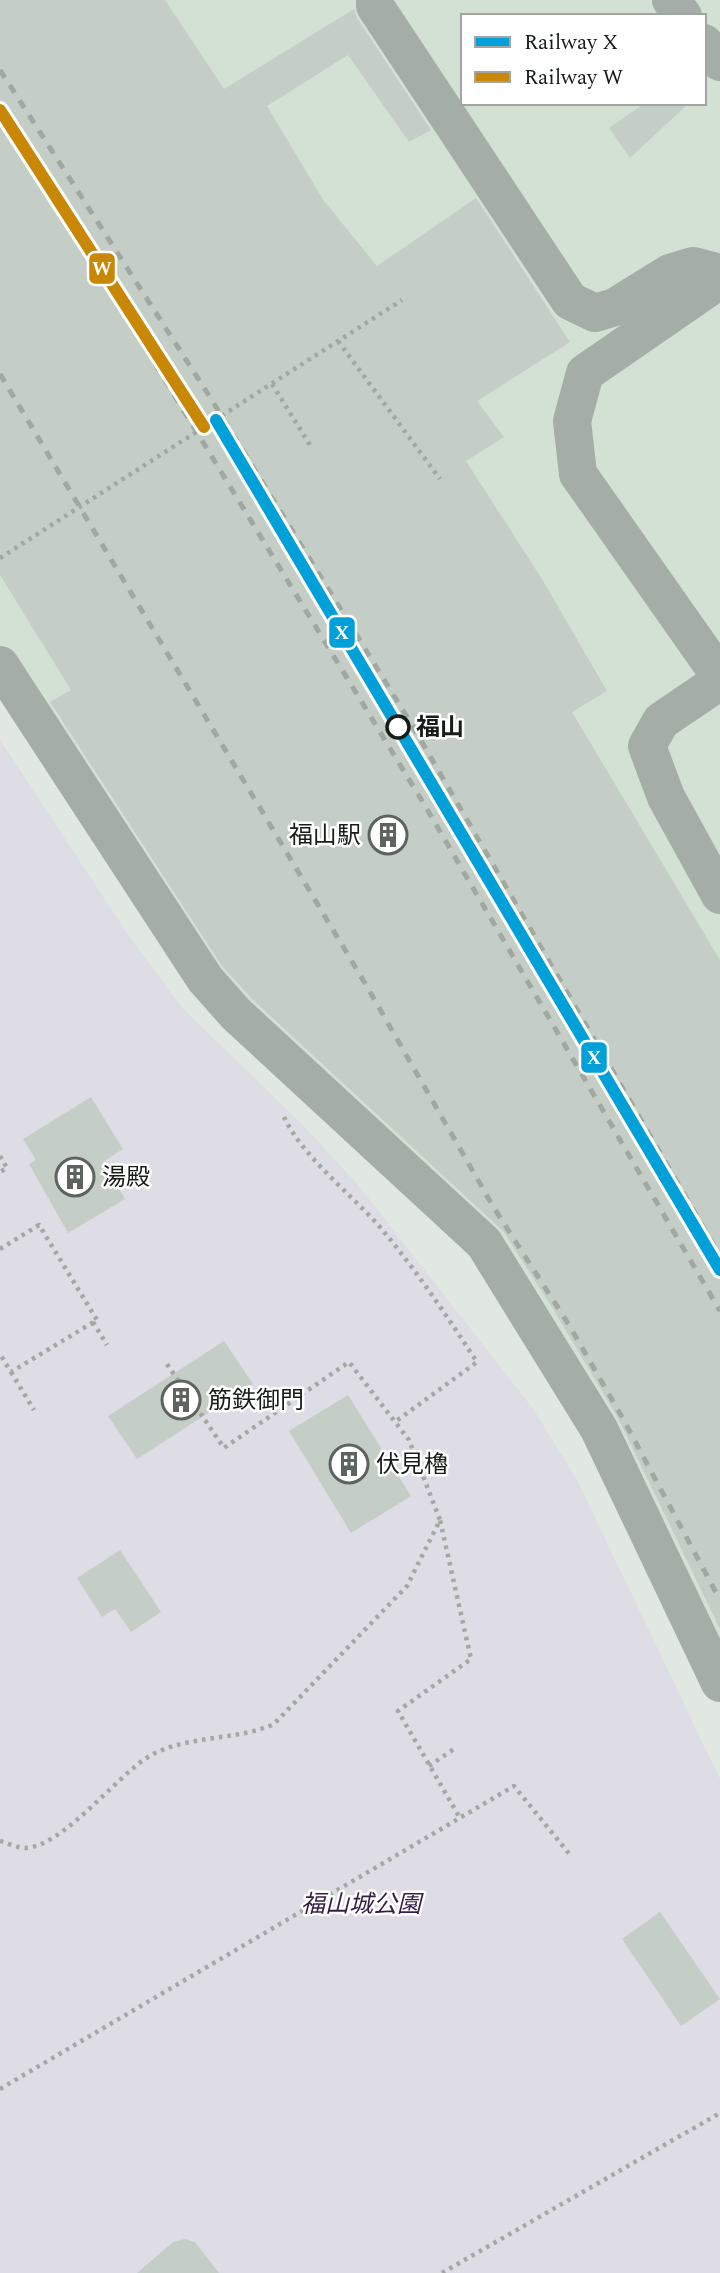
<svg xmlns="http://www.w3.org/2000/svg" width="720" height="2273" viewBox="0 0 720 2273" font-family="Spectral,'Noto Sans JP',serif">
  <style>
    .built { fill: #d2e1d3; fill-rule: evenodd }
    .green { fill: #dedce4 }
    .building { fill: #c5cec6 }
    .lines { fill: none; stroke-linecap: round; stroke-linejoin: round }
    .path { stroke: #a2a9a3; stroke-width: 4.5; stroke-dasharray: 3.5 5; stroke-linecap: butt }
    .minor { stroke: #a4ada6; stroke-width: 38 }
    .rail { stroke: #a0a8a1; stroke-width: 5; stroke-dasharray: 9 9; stroke-linecap: butt }
    .rail-1-casing { stroke: #fff; stroke-width: 18 }
    .rail-2-casing { stroke: #fff; stroke-width: 18 }
    .rail-1 { stroke: #01a0d9; stroke-width: 12 }
    .rail-2 { stroke: #c88705; stroke-width: 12 }
    .stop-dot { fill: #fff; stroke: #161c17; stroke-width: 3.5 }
    .labels { text-anchor: middle; stroke-width: 5; stroke-linejoin: round; paint-order: stroke }
    .stop-label { font-size: 24px; font-weight: bold; fill: #161c17; stroke: #fff; text-anchor: start }
    .poi-label { font-size: 24px; fill: #161c17; stroke: #fff; text-anchor: start }
    .park-label { font-size: 24px; font-style: italic; fill: #341e45; stroke: #fff }
    .line-badge { stroke: #fff; stroke-width: 2.5 }
    .badge-label { font-size: 19px; text-anchor: middle; font-weight: bold; fill: #fff }
  </style>
  <rect width="100%" height="100%" fill="#e0e8e1"/>
  <path class="built" d="M0 0H720V1649L526 1302 221 1003 0 669ZM463 16H704V103H463Z"/>
  <path class="green" d="M0 740 127 933 183 1009 304 1126 359 1186 534 1410 578 1482 720 1779V2273H0Z"/>
  <path class="building" d="M0 0H165L224 89 354 9 357 18 431 130 409 142 348 55 267 106 324 201 377 266 476 198 570 342 477 401 504 437 466 461 542 579 607 691 572 712 720 960V1629L618 1418 553 1309 503 1231 252 999 222 966 50 702 71 690 0 575Z
    M645 103H689L630 158 609 128Z
    M91 1097 123 1149 103 1162 125 1199 68 1233 29 1164 36 1160 23 1139Z
    M224 1341 253 1384 137 1459 108 1416Z
    M348 1395 411 1496 351 1533 289 1431Z
    M120 1550 161 1612 131 1632 115 1609 102 1617 77 1578Z
    M660 1912 720 1999 681 2026 622 1939Z
    M185 2239 195 2242 219 2273H137L173 2242Z"/>
  <g class="lines">
    <path class="path" d="M338 341 440 479
      M272 384 310 445
      M0 558 402 300
      M284 1117C303 1157 349 1192 379 1226 415 1268 446 1315 477 1362L395 1422
      M0 1156 7 1168 0 1172
      M0 1249 39 1225 97 1320 11 1372 0 1354
      M93 1322 107 1345
      M167 1364 224 1448 349 1362 409 1440 440 1520
      M11 1372 34 1410
      M429 1766 457 1747
      M0 1841C7 1843 18 1848 26 1848 62 1846 115 1779 145 1759 182 1734 234 1742 274 1724L407 1586 440 1520 471 1659 398 1711 460 1818
      M0 2089 514 1786 571 1856
      M442 2273 720 2113"/>
    <path class="minor" d="M375 0V6L570 301 595 313 615 307 670 273 693 266 720 273
      M671 0 683 16
      M704 43 720 62
      M720 280 585 373 572 421 578 474 720 676
      M0 665 205 979 236 1014 484 1243 599 1429 720 1683
      M720 681 661 721 647 746 666 797 720 895"/>
    <path class="rail" d="M0 70 208 394 412 725 720 1256
      M0 121 110 290 424 804 720 1311
      M0 374 366 985 494 1208 569 1325 622 1417 720 1600"/>
    <defs>
      <path id="rail-1" d="M216 420 720 1270"/>
      <path id="rail-2" d="M0 110 204 427"/>
    </defs>
    <use href="#rail-1" class="rail-1-casing"/>
    <use href="#rail-2" class="rail-2-casing"/>
    <use href="#rail-1" class="rail-1"/>
    <use href="#rail-2" class="rail-2"/>
  </g>
  <defs>
    <symbol id="building-ring" viewBox="-11 -11 22 22"><circle r="9.5" fill="#fff" stroke="#5d635e" stroke-width="1.5"/><path d="M-4-6H4V6H1V3H-1V6H-4ZM-2.5-4.3h1.7v1.8h-1.7ZM.8-4.3h1.7v1.8H.8ZM-2.5-1h1.7V.8h-1.7ZM.8-1h1.7V.8H.8Z" fill="#5d635e"/></symbol>
  </defs>
  <g fill-rule="evenodd">
    <use href="#building-ring" x="366" y="813" width="44" height="44"/>
    <use href="#building-ring" x="53" y="1155" width="44" height="44"/>
    <use href="#building-ring" x="159" y="1378" width="44" height="44"/>
    <use href="#building-ring" x="327" y="1442" width="44" height="44"/>
  </g>
  <circle class="stop-dot" cx="398" cy="727" r="11"/>
  <g class="labels">
    <g class="stop-label">
      <text x="416" y="735">福山</text>
    </g>
    <g class="poi-label">
      <text x="361" y="843" text-anchor="end">福山駅</text>
      <text x="102" y="1185">湯殿</text>
      <text x="208" y="1408">筋鉄御門</text>
      <text x="376" y="1472">伏見櫓</text>
    </g>
    <g class="park-label">
      <text x="361" y="1912">福山城公園</text>
    </g>
  </g>
  <g class="line-badge">
    <rect x="88" y="252" width="28" height="33" rx="7" fill="#c88705"/>
    <rect x="328" y="616" width="28" height="33" rx="7" fill="#01a0d9"/>
    <rect x="580" y="1041" width="28" height="33" rx="7" fill="#01a0d9"/>
  </g>
  <g class="badge-label">
    <text x="102" y="275">W</text>
    <text x="342" y="639">X</text>
    <text x="594" y="1064">X</text>
  </g>
  <rect x="461" y="14" width="245" height="91" fill="#ffffff" stroke="#a2a4a2" stroke-width="2"/>
  <rect x="475" y="37" width="35" height="10" fill="#01a0d9" stroke="#a2a4a2" stroke-width="2"/>
  <text x="524" y="49" font-size="21" fill="#161c17">Railway X</text>
  <rect x="475" y="72" width="35" height="10" fill="#c88705" stroke="#a2a4a2" stroke-width="2"/>
  <text x="524" y="84" font-size="21" fill="#161c17">Railway W</text>
</svg>
